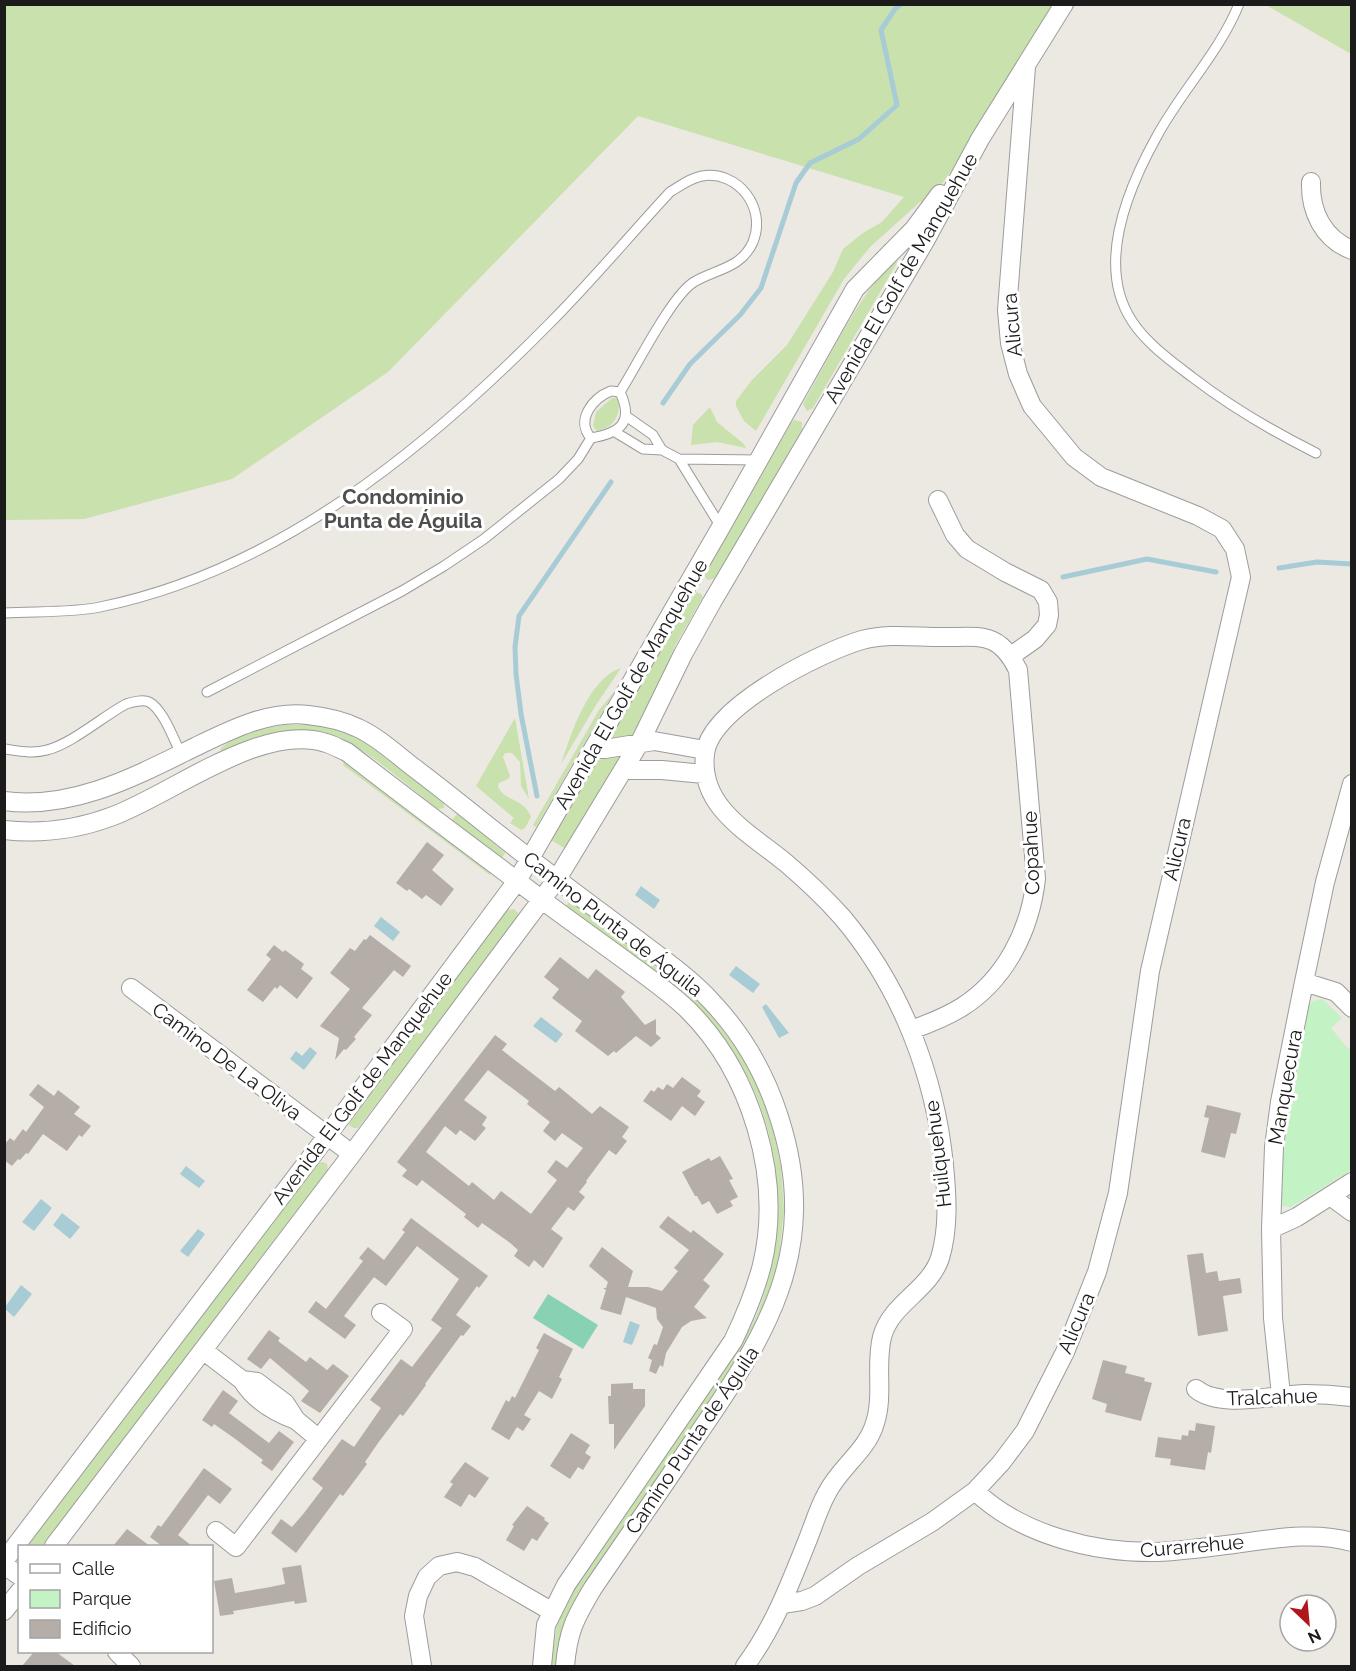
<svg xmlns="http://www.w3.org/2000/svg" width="1356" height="1671" viewBox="0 0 1356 1671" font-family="Raleway,sans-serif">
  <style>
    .grass { fill: #c8e1ad }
    .park { fill: #c3f2c5 }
    .pitch { fill: #88d2b3 }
    .water { fill: #a7ccd5 }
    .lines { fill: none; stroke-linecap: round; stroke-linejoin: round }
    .stream { stroke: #a7ccd5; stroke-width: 5 }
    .building { fill: #b4ada8; fill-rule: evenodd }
    .service-casing { stroke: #9c9c9c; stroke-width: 11 }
    .minor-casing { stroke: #9c9c9c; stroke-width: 20 }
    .service { stroke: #fff; stroke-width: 9 }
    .minor { stroke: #fff; stroke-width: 18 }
    .labels { text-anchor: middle; stroke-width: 6; stroke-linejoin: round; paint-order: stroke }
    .street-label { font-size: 20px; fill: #1b1b1b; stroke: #fff }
    .neighbourhood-label { font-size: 21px; font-weight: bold; fill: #4e4e4e; stroke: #fff }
  </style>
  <rect width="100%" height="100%" fill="#ece8e2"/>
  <path class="grass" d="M4 5H1067L928 204 920 202 870 247 844 279 756 431 744 421 736 406V401L752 380 787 345 833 272 843 249 863 233 882 222 904 197 638 116 388 372 232 479 84 519 5 520Z
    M1266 5H1351V54Z
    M898 261 813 408 807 411 803 404C821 373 869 274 898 261Z
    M612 398H617C623 414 613 428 597 431L593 426 596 412Z
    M710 407 717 422 744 444 746 448 717 442 691 445 693 425Z
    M794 420 802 422V430L716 578 708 580 705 577V574L791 423Z
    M697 592 701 594 703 597 675 646 649 706 630 740H609L686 607Z
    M621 668 596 705 561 764C571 734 588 679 621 668Z
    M614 692 536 827 533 825 599 710Z
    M515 718 529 799 521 786 520 762 512 753H505L503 757 510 776 508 779 499 783 498 787C506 802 525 799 531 817L525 828 521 830 510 823 514 818 476 786Z
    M285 725C298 725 310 724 323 726 370 736 407 773 444 802V808L438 809C411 789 374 754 344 741 316 729 282 729 253 738 243 741 233 747 224 752L220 749C235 734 265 728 285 725Z
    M616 754 620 757 566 849 551 840 594 762Z
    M344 762 491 873 490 875 343 765Z
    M458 813 505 853 502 858 452 820Z
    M570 901 688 992 707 1010 740 1053 763 1096 771 1120 781 1167 784 1209 778 1268 752 1338 568 1614 560 1636 557 1666H551L557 1626 567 1599 734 1356C744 1339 755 1322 761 1303 792 1214 780 1105 717 1031 674 981 618 945 566 906Z
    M514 909 518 913 519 918 358 1128H353L349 1125 348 1120 507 910Z
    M323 1162 327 1164 328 1171 43 1546H25L317 1163Z"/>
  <path class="park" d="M1322 999 1342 1018 1331 1028 1348 1049 1351 1046V1170L1291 1207 1282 1206C1278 1189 1282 1168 1284 1151 1290 1103 1299 1056 1308 1008L1313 1001Z"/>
  <path class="pitch" d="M548 1294 598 1325 583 1349 533 1318Z"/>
  <path class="water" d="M641 886 660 900 654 909 635 895Z
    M381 917 400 932 393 941 374 926Z
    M736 966 760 984 753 993 729 975Z
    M766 1004 789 1033 779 1038 762 1007Z
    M541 1017 563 1034 556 1043 533 1026Z
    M310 1047 317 1053 304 1070 290 1059 296 1051 302 1056Z
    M186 1166 205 1181 199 1188 180 1174Z
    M41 1199 52 1208 34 1231 22 1222Z
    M62 1213 80 1227 70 1239 53 1225Z
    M198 1229 205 1234 188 1257 180 1251Z
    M21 1285 32 1294 14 1317 5 1309V1307Z
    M630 1321 640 1325 632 1345 623 1342Z"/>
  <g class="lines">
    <path class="stream" d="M663 403 690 364 740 315 761 288 796 183 810 163 859 139 897 105 881 30 895 9 901 4
      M1279 568 1317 562 1352 564
      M1063 577 1147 559 1216 572
      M537 796 521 714 516 674 515 647 519 616 611 482"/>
  </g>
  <path class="building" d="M427 842 444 855 432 870 454 889 441 906 426 895 422 899 409 889 407 891 396 883Z
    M370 935 411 966 403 977 394 970 362 1008 372 1015 354 1037 356 1039 346 1050 344 1049 335 1060 339 1038 320 1026 350 989 330 973 350 948 355 951 364 939 366 940Z
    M274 945 283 952 285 950 304 964 301 969 313 978 297 999 280 985 277 989 275 987 263 1002 247 990 271 959 266 955Z
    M560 957 588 979 596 969 625 992 621 997 645 1025 656 1019V1034L661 1038 651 1047 636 1036 616 1053 614 1051 608 1056 575 1031 582 1021 552 998 559 989 544 977Z
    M495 1035 507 1044 502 1050 555 1091 559 1087 592 1114 600 1106 629 1127 622 1137 627 1141 616 1155 609 1150 586 1181 587 1182 579 1192 585 1197 574 1211 568 1207 551 1229 563 1238 543 1268 534 1260 529 1267 514 1256 518 1250 509 1242 482 1223 478 1228 464 1217 466 1214 422 1180 417 1186 402 1176 407 1170 397 1162ZM488 1070 529 1101 527 1104 550 1122 543 1131 555 1141 562 1133 583 1148 567 1168 556 1160 547 1172 557 1180 531 1214 501 1191 494 1200 472 1182 469 1186 426 1152 445 1126 456 1135 460 1130 475 1141 486 1128 482 1125 487 1117 464 1100Z
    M682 1077 701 1091 697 1096 705 1102 695 1116 682 1106 671 1121 643 1101 651 1090 654 1092 658 1087 663 1090 667 1084 673 1088Z
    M38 1084 54 1096 58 1090 80 1107 74 1114 91 1126 82 1137 79 1135 67 1151 43 1134 28 1154 26 1153 20 1160 18 1159 12 1166 4 1160V1145L10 1138 14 1141 23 1129 26 1132 44 1107 29 1095Z
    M1207 1105 1241 1113 1236 1134 1231 1133 1225 1158 1201 1152 1209 1118 1204 1117Z
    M720 1156 733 1179 729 1180 738 1197 730 1201 733 1206 717 1214 709 1201 702 1205 697 1196H695L682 1172 709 1158 711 1161Z
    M668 1216 691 1233 693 1230 724 1254 703 1280 710 1286 694 1307 707 1318 691 1321 682 1327 666 1353 663 1367 660 1365 656 1374 649 1371 652 1360 648 1358 654 1344 657 1345 663 1327 657 1319 656 1308 626 1297 621 1315 600 1309 606 1290 603 1288H606L608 1282 589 1266 602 1247 633 1271 628 1287H648L662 1291 678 1271 674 1268 689 1250 659 1227Z
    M411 1218 488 1276 479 1288 477 1286 456 1315 471 1326 463 1336 461 1335 425 1384 426 1385 418 1396 403 1416 400 1414 378 1443 365 1462 367 1464 343 1496 340 1494 296 1553 271 1533 281 1519 292 1527 304 1513 323 1488 312 1479 342 1439 354 1447 381 1408 370 1400 401 1359 412 1367 442 1328 431 1320 459 1279 417 1246 386 1286 374 1277 363 1291 344 1316 356 1325 345 1339 308 1312 316 1301 326 1309 363 1261 359 1258 368 1247 384 1260 405 1232 402 1230Z
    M1203 1253 1206 1273 1217 1271 1219 1281 1240 1278 1242 1293 1223 1296 1228 1331 1198 1336 1187 1255Z
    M269 1330 280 1338 278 1341 306 1362 310 1357 327 1370 333 1364 349 1376 320 1413 301 1401 309 1391 270 1358 261 1369 247 1359Z
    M544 1333 573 1349 559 1377 562 1379 552 1399 539 1391 524 1415 531 1419 523 1431 517 1427 509 1440 491 1429 506 1400 509 1402 512 1396 515 1398 539 1350 536 1348Z
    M1103 1360 1127 1366 1125 1373 1145 1378 1144 1381 1152 1383 1141 1421 1105 1412 1107 1404 1092 1399Z
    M633 1383V1389H645V1406L614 1450V1424H609L608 1396H611V1384Z
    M223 1390 238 1401 229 1413 269 1443 279 1431 294 1442 272 1471 261 1463 263 1460 234 1438 214 1424 212 1427 202 1420Z
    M1196 1423 1215 1426 1211 1453 1208 1452 1205 1470 1170 1465 1171 1459 1155 1457 1158 1437 1181 1440 1182 1435 1188 1436 1189 1430 1195 1431Z
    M571 1433 590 1445 585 1453 591 1457 583 1470 578 1467 570 1479 550 1466Z
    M465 1462 489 1478 475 1498 469 1494 461 1507 444 1497 453 1484 450 1482Z
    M204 1468 232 1489 220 1504 208 1495 178 1535 192 1546H162L150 1537 158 1525 161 1527Z
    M527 1506 545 1518 544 1520 549 1523 537 1541 532 1538 524 1551 506 1540 514 1526 512 1525Z
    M127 1529 150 1546H113Z
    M301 1565 307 1602 295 1604 294 1601 233 1611 234 1614 220 1616 214 1581 232 1578 235 1593 265 1588 285 1584 282 1568Z
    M34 1652H56L75 1666H22Z"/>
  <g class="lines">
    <defs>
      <path id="service" d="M1239 4C1219 53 1182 90 1157 136 1128 188 1095 265 1132 321 1146 343 1171 361 1192 377 1231 407 1272 431 1316 453
        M611 391 620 392C634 422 621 433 591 438 575 420 593 398 611 391Z
        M626 416 653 435 662 450
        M615 432 643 449 662 450 679 459 758 460
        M679 459 721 527
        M4 613C33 611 73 613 100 607 277 571 426 449 550 323 592 281 630 235 670 192 680 186 690 178 702 176 738 170 767 208 753 242 741 269 715 269 694 282 672 295 636 367 620 392
        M207 692 402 591 444 566 484 539 559 479 578 459 591 438
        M4 749C19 751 33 754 47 750 73 743 102 717 126 704 133 702 143 699 149 702 163 709 174 740 181 754"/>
      <path id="minor" d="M1311 182C1310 211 1323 239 1352 250
        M938 500 955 535 967 549 1005 572 1041 590 1048 602 1049 615 1047 625 1035 639 1011 656
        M593 749H605L654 741 705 750
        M623 770H662L704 774
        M4 801C73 810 136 776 195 747 230 730 269 710 308 715 326 717 342 720 358 728 378 737 396 754 413 767 457 800 498 835 542 868 576 894 610 919 643 944 667 962 692 980 712 1002 743 1035 765 1073 779 1117 823 1252 764 1339 690 1446 658 1494 625 1541 593 1588 575 1618 568 1631 565 1666
        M4 830C40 834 79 829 113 816 172 794 262 722 326 743 333 745 340 749 347 752 415 805 484 856 553 908 580 928 607 947 634 967 652 980 671 994 687 1009 751 1072 783 1177 762 1265 755 1292 745 1316 733 1341L566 1585 546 1625 542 1666
        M1304 982 1336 992 1352 1008
        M131 988 352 1154
        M1330 1196 1352 1212
        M1271 1229 1297 1217 1352 1182
        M204 1351 242 1380
        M1196 1389C1220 1409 1274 1395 1305 1394 1321 1394 1336 1395 1352 1397
        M1281 1395 1273 1318 1271 1229 1274 1147 1280 1102 1304 982 1325 882 1352 784
        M296 1420C274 1412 254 1400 242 1380L257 1382 285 1403 296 1420 319 1439
        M975 1491C1021 1535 1094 1553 1157 1552 1182 1551 1208 1547 1234 1544 1273 1539 1313 1531 1352 1542
        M216 1531 236 1547 403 1329 381 1313
        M54 1546 352 1154 557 879 640 742 683 654 712 602 925 241 980 139 1064 4
        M4 1561 327 1136 517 881 721 527 855 289 914 229 940 194
        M4 1565 20 1576
        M782 1604 802 1601 815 1596 858 1566 932 1522 975 1491 1001 1463 1025 1431 1065 1352 1097 1272 1118 1193 1150 971 1241 577 1235 549 1222 529 1198 516 1101 477 1074 457 1032 406 1018 374 1010 343 1007 310 1026 67
        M4 1611 20 1591
        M117 1652 131 1666
        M422 1666 414 1616 418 1596 427 1577 439 1566 457 1562 475 1567 551 1611
        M745 1666C774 1627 790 1584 808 1539 814 1524 819 1507 827 1493 840 1467 867 1451 875 1423 884 1395 875 1365 882 1337 891 1303 929 1291 940 1258 949 1228 947 1196 944 1165 935 1075 901 987 842 917 825 898 806 880 786 863 750 833 699 808 705 754 710 707 821 652 862 640 887 633 915 637 941 637 978 638 998 629 1018 670L1036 879C1030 930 1006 979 962 1007 946 1017 928 1024 911 1030"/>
    </defs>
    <use href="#service" class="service-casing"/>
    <use href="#minor" class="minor-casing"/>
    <use href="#service" class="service"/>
    <use href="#minor" class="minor"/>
  </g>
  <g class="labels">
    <g class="street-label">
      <text transform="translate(901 278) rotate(-60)" y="7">Avenida El Golf de Manquehue</text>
      <text transform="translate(1012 325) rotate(-95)" y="7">Alicura</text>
      <text transform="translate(631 684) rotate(-60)" y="7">Avenida El Golf de Manquehue</text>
      <text transform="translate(1177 849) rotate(-77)" y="7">Alicura</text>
      <text transform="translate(1031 853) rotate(-92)" y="7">Copahue</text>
      <text transform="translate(613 924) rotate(38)" y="7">Camino Punta de Águila</text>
      <text transform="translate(227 1061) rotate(37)" y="7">Camino De La Oliva</text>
      <text transform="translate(1285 1087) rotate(-80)" y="7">Manquecura</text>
      <text transform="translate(362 1088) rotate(-53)" y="7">Avenida El Golf de Manquehue</text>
      <text transform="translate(938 1154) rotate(-97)" y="7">Huilquehue</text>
      <text transform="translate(1076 1323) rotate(-67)" y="7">Alicura</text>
      <text transform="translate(1272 1397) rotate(-2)" y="7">Tralcahue</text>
      <text transform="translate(692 1440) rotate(-56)" y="7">Camino Punta de Águila</text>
      <text transform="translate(1192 1546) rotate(-5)" y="7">Curarrehue</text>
    </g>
    <g class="neighbourhood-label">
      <text x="403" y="504">Condominio<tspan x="403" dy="24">Punta de Águila</tspan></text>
    </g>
  </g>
  <rect width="1356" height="1671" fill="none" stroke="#1b1b1b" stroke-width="12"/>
  <rect x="18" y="1545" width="195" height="108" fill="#ffffff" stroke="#a4a4a4" stroke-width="1.5"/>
  <rect x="30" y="1564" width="30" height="9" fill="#ffffff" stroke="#a4a4a4" stroke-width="1.5"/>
  <text x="72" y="1575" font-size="18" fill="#1b1b1b">Calle</text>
  <rect x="30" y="1590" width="30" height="18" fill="#c3f2c5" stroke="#a4a4a4" stroke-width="1.5"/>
  <text x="72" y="1605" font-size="18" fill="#1b1b1b">Parque</text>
  <rect x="30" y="1620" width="30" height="18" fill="#b4ada8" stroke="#a4a4a4" stroke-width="1.5"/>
  <text x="72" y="1635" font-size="18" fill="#1b1b1b">Edificio</text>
  <g transform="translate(1308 1623) rotate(154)"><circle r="28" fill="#ffffff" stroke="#a4a4a4" stroke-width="1.5"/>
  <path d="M0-4.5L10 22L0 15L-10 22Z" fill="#b0171d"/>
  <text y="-9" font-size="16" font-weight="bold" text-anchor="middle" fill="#1b1b1b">N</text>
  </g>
</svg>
